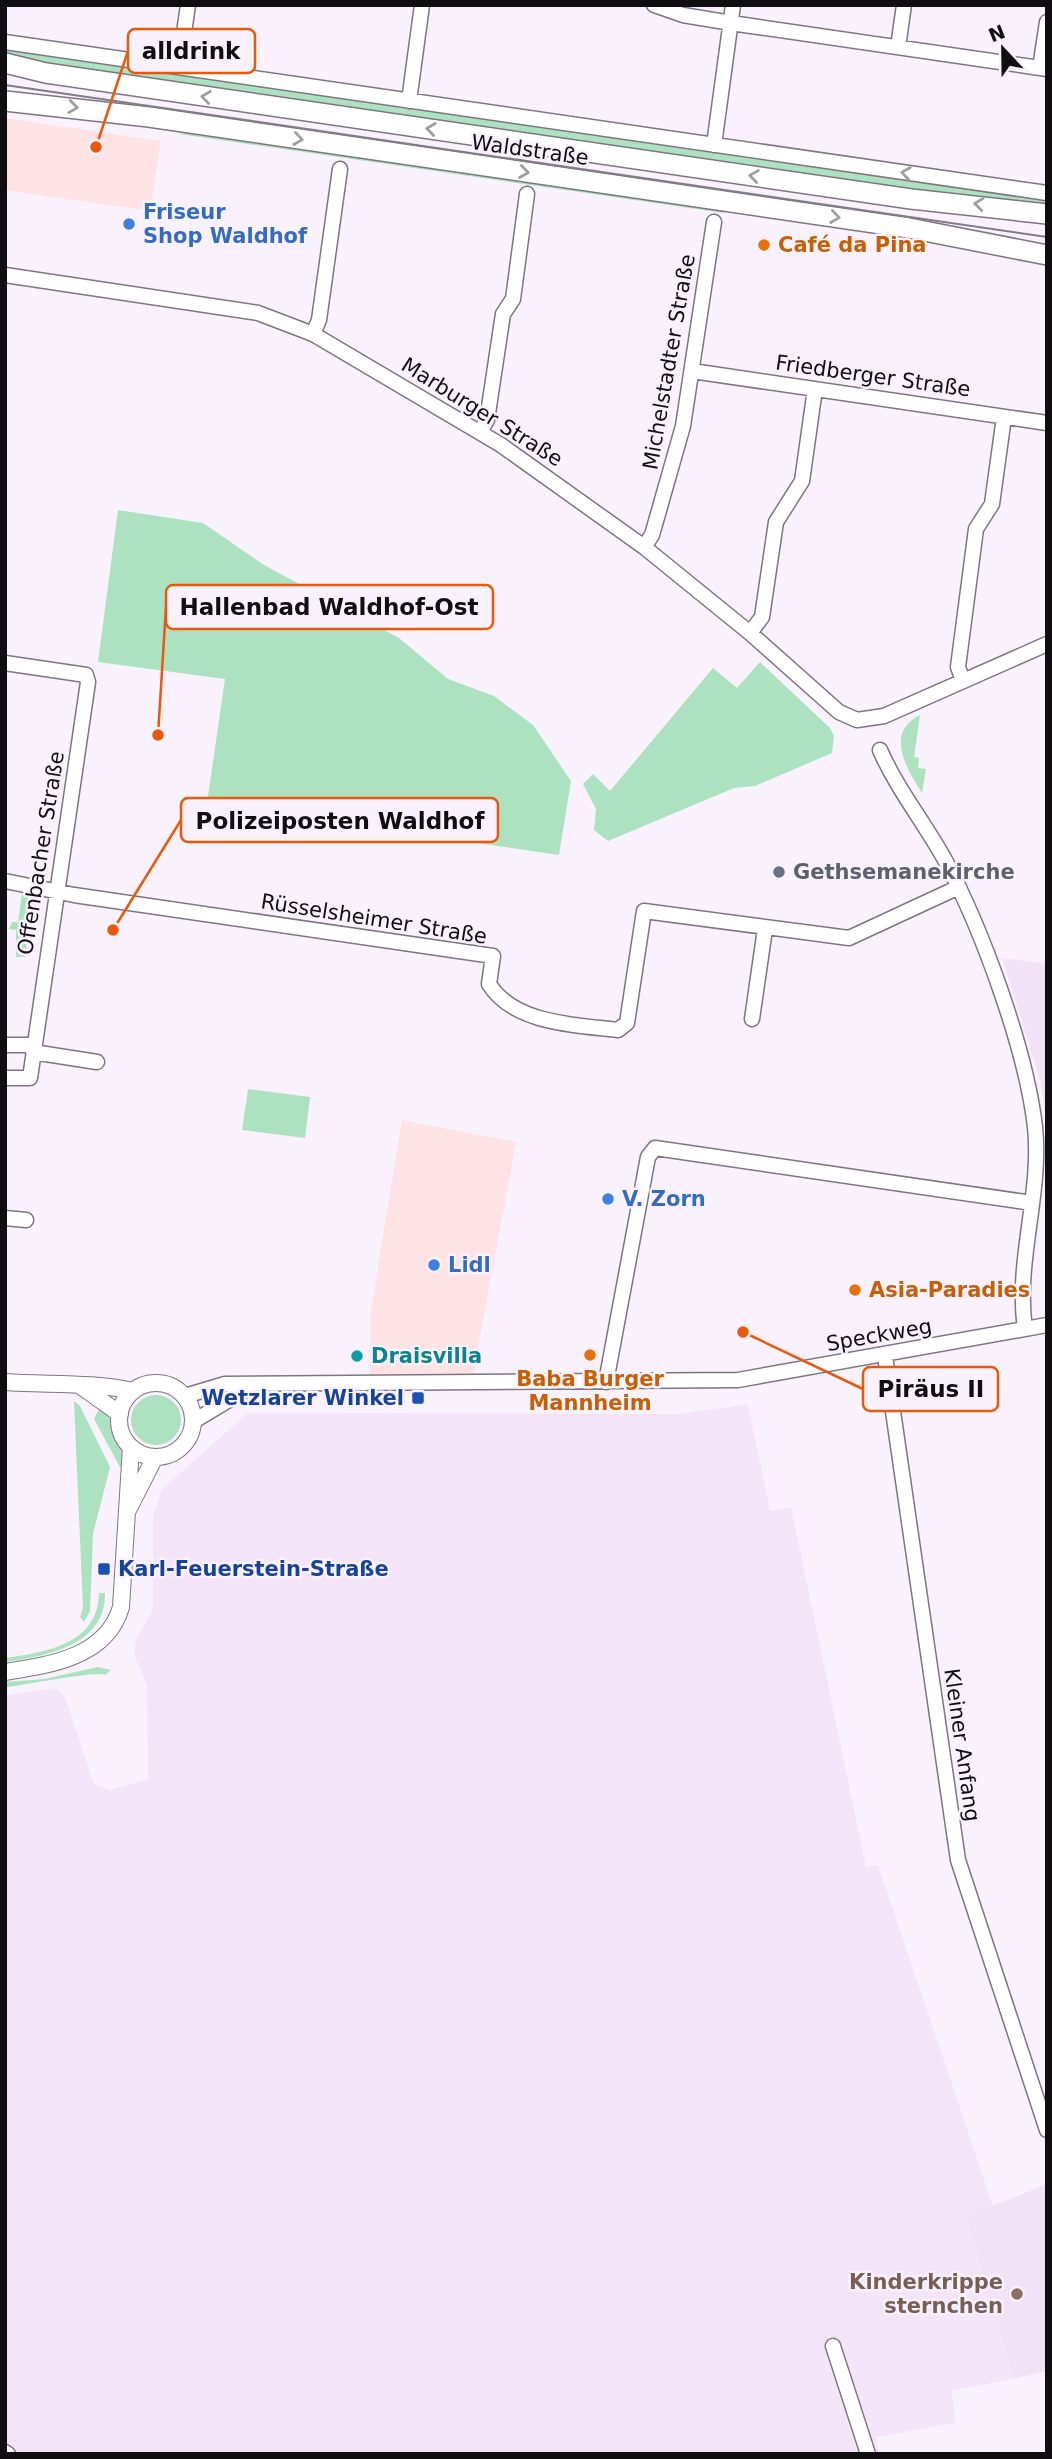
<svg xmlns="http://www.w3.org/2000/svg" width="1052" height="2459" viewBox="0 0 1052 2459" font-family="'DejaVu Sans',sans-serif">
  <style>
    .commercial { fill: #fee2e4 }
    .industrial { fill: #f4e4f7 }
    .built { fill: #f1e3f5 }
    .green { fill: #ade2c0 }
    .lines { fill: none; stroke-linecap: round; stroke-linejoin: round }
    .minor-casing { stroke: #7d7680; stroke-width: 17 }
    .tertiary-casing { stroke: #7d7680; stroke-width: 18 }
    .secondary-casing { stroke: #7d7680; stroke-width: 22 }
    .minor { stroke: #fff; stroke-width: 14 }
    .tertiary { stroke: #fff; stroke-width: 16 }
    .secondary { stroke: #fff; stroke-width: 19 }
    .tram { stroke: #827d84; stroke-width: 2 }
    .oneway { stroke: #a09fa0 }
    .shop-dot { fill: #3f7fe0; stroke: #f9f1fc; stroke-width: 2.5 }
    .food-dot { fill: #e8710a; stroke: #f9f1fc; stroke-width: 2.5 }
    .worship-dot { fill: #6b7280; stroke: #f9f1fc; stroke-width: 2.5 }
    .culture-dot { fill: #0f9aa8; stroke: #f9f1fc; stroke-width: 2.5 }
    .transit-dot { fill: #1a4fb4; stroke: #f9f1fc; stroke-width: 2.5 }
    .education-dot { fill: #8d6e63; stroke: #f9f1fc; stroke-width: 2.5 }
    .labels { text-anchor: middle; stroke-width: 5; stroke-linejoin: round; paint-order: stroke }
    .street-label { font-size: 21px; fill: #110e12; stroke: #f9f1fc }
    .shop-label { font-size: 21px; font-weight: bold; fill: #366cbe; stroke: #f9f1fc; text-anchor: start }
    .food-label { font-size: 21px; font-weight: bold; fill: #c56008; stroke: #f9f1fc; text-anchor: start }
    .worship-label { font-size: 21px; font-weight: bold; fill: #5b616d; stroke: #f9f1fc; text-anchor: start }
    .culture-label { font-size: 21px; font-weight: bold; fill: #0d838f; stroke: #f9f1fc; text-anchor: start }
    .transit-label { font-size: 21px; font-weight: bold; fill: #164399; stroke: #f9f1fc; text-anchor: end }
    .education-label { font-size: 21px; font-weight: bold; fill: #785e54; stroke: #f9f1fc; text-anchor: end }
    .leader { fill: none; stroke: #e8590c; stroke-width: 2.5 }
    .callout-dot { fill: #e8590c; stroke: #f9f1fc; stroke-width: 2.5 }
    .callout { fill: #f9f1fc; stroke: #e8590c; stroke-width: 2.5 }
    .callout-label { font-size: 23px; text-anchor: middle; font-weight: bold; fill: #110e12 }
  </style>
  <rect width="100%" height="100%" fill="#f9f1fc"/>
  <path class="commercial" d="M5 118 161 141 150 211 5 190Z
    M402 1120 516 1142 473 1375 370 1376 371 1310Z"/>
  <path class="industrial" d="M748 1404 770 1511 791 1507 866 1867 878 1865 993 2206 966 2217 1013 2379 951 2391 956 2423 876 2437 879 2454H5V1695L57 1688 65 1697 94 1784 110 1790 148 1779 147 1685 134 1655 136 1640 153 1610V1516L162 1489 248 1413 679 1414Z"/>
  <path class="built" d="M1002 958 1047 964V1125L1040 1080Z
    M1047 2184V2371L1013 2379 966 2217Z"/>
  <path class="green" d="M5 47 1047 198V205L914 190 43 64 5 54Z
    M196 132 725 208 724 213 179 134Z
    M118 510 203 523 264 565 399 638 448 679 494 696 533 725 571 781 559 855 207 803 225 679 98 662Z
    M760 662 830 728 834 736 832 753 755 786 734 788 608 841 594 830 596 809 583 784 593 774 610 791 713 668 737 688Z
    M920 715 914 757 919 758 918 768 926 769 922 793C907 769 884 733 920 715Z
    M22 894 33 896 25 957H16V930L9 929 12 922H18Z
    M248 1089 310 1097 305 1138 242 1130Z
    M131 1420a25 25 0 1 1 50 0a25 25 0 1 1-50 0Z
    M74 1401 80 1406 110 1467 93 1534 90 1611 84 1622 80 1617 83 1608Z
    M101 1405C114 1421 124 1447 123 1468L120 1467 94 1419Z
    M99 1593H105C106 1646 46 1656 5 1662V1658C47 1652 98 1644 99 1593Z
    M98 1667 111 1670 105 1675C98 1670 22 1686 5 1687V1682L44 1679Z"/>
  <g class="lines">
    <defs>
      <path id="minor" d="M654 5 683 15 731 23 1047 69
        M5 42 1047 193
        M898 47 904 5
        M179 67 188 5
        M1040 68 1047 22
        M409 101 422 5
        M714 145 733 5
        M5 275 258 313 313 334 501 445 644 547 750 633 839 712 857 720 884 716 1047 644
        M313 334 319 320 340 169
        M692 371 1047 423
        M480 432 487 420 503 314 513 299 527 194
        M644 547 652 535 683 426 714 222
        M750 633 762 617 776 522 802 481 815 389
        M5 663 86 675 88 682 30 1078H5
        M963 681 958 667 976 529 992 504 1004 417
        M880 750C897 789 924 822 945 860 982 929 1026 1049 1035 1127 1042 1194 1015 1261 1025 1329
        M5 881 74 895 493 956 489 984C514 1024 575 1025 618 1030L627 1023 644 911 849 938 959 887
        M752 1019 765 929
        M5 1045H34
        M33 1052 97 1062
        M5 1218 26 1220
        M885 1356 958 1860 1047 2130
        M606 1382 648 1157 655 1148 1032 1203
        M185 1396 225 1384 738 1380 1047 1325
        M194 1421 252 1386
        M833 2346 868 2454
        M5 2452 8 2454"/>
      <path id="tertiary" d="M5 1382C48 1385 92 1382 133 1391
        M119 1420a37 37 0 1 1 74 0a37 37 0 1 1-74 0Z
        M82 1387 120 1414
        M128 1510 155 1457
        M5 1672C50 1665 107 1657 121 1607L131 1447"/>
      <path id="secondary" d="M5 63 46 73 911 199 1047 214
        M5 101 149 117 909 228 1047 255"/>
    </defs>
    <use href="#minor" class="minor-casing"/>
    <use href="#tertiary" class="tertiary-casing"/>
    <use href="#secondary" class="secondary-casing"/>
    <use href="#minor" class="minor"/>
    <use href="#tertiary" class="tertiary"/>
    <use href="#secondary" class="secondary"/>
    <path class="tram" d="M5 85 1047 237"/>
  </g>
  <defs><path id="oneway-chevron" d="M-2-3.5L2.5 0L-2 3.5" fill="none" stroke-width="1.6" stroke-linecap="round" stroke-linejoin="round" transform="scale(1.75)"/></defs>
  <g class="oneway">
    <use href="#oneway-chevron" transform="translate(206 97) rotate(-172)"/>
    <use href="#oneway-chevron" transform="translate(73 107) rotate(7)"/>
    <use href="#oneway-chevron" transform="translate(431 129) rotate(-172)"/>
    <use href="#oneway-chevron" transform="translate(298 139) rotate(8)"/>
    <use href="#oneway-chevron" transform="translate(524 172) rotate(8)"/>
    <use href="#oneway-chevron" transform="translate(906 173) rotate(-172)"/>
    <use href="#oneway-chevron" transform="translate(754 176) rotate(-172)"/>
    <use href="#oneway-chevron" transform="translate(979 204) rotate(-173)"/>
    <use href="#oneway-chevron" transform="translate(835 217) rotate(8)"/>
  </g>
  <g class="shop-dot">
    <circle cx="129" cy="224" r="7"/>
    <circle cx="608" cy="1199" r="7"/>
    <circle cx="434" cy="1265" r="7"/>
  </g>
  <g class="food-dot">
    <circle cx="764" cy="245" r="7"/>
    <circle cx="855" cy="1290" r="7"/>
    <circle cx="590" cy="1355" r="7"/>
  </g>
  <circle class="worship-dot" cx="779" cy="872" r="7"/>
  <circle class="culture-dot" cx="357" cy="1356" r="7"/>
  <g class="transit-dot">
    <rect x="411" y="1391" width="14" height="14" rx="3.5"/>
    <rect x="97" y="1562" width="14" height="14" rx="3.5"/>
  </g>
  <circle class="education-dot" cx="1017" cy="2294" r="7"/>
  <g class="labels">
    <g class="street-label">
      <text transform="translate(530 150) rotate(8)" y="7">Waldstraße</text>
      <text transform="translate(669 362) rotate(-80)" y="7">Michelstadter Straße</text>
      <text transform="translate(873 376) rotate(8)" y="7">Friedberger Straße</text>
      <text transform="translate(482 412) rotate(32)" y="7">Marburger Straße</text>
      <text transform="translate(41 853) rotate(-81)" y="7">Offenbacher Straße</text>
      <text transform="translate(374 919) rotate(9)" y="7">Rüsselsheimer Straße</text>
      <text transform="translate(879 1335) rotate(-10)" y="7">Speckweg</text>
      <text transform="translate(962 1745) rotate(82)" y="7">Kleiner Anfang</text>
    </g>
    <g class="shop-label">
      <text x="143" y="219">Friseur<tspan x="143" dy="24">Shop Waldhof</tspan></text>
      <text x="622" y="1206">V. Zorn</text>
      <text x="448" y="1272">Lidl</text>
    </g>
    <g class="food-label">
      <text x="778" y="252">Café da Pina</text>
      <text x="869" y="1297">Asia-Paradies</text>
      <text x="590" y="1386" text-anchor="middle">Baba Burger<tspan x="590" dy="24">Mannheim</tspan></text>
    </g>
    <g class="worship-label">
      <text x="793" y="879">Gethsemanekirche</text>
    </g>
    <g class="culture-label">
      <text x="371" y="1363">Draisvilla</text>
    </g>
    <g class="transit-label">
      <text x="404" y="1405">Wetzlarer Winkel</text>
      <text x="118" y="1576" text-anchor="start">Karl-Feuerstein-Straße</text>
    </g>
    <g class="education-label">
      <text x="1003" y="2289">Kinderkrippe<tspan x="1003" dy="24">sternchen</tspan></text>
    </g>
  </g>
  <path class="leader" d="M96 147L128 51M158 735L166 607M113 930L181 820M743 1332L863 1389"/>
  <g class="callout-dot">
    <circle cx="96" cy="147" r="7"/>
    <circle cx="158" cy="735" r="7"/>
    <circle cx="113" cy="930" r="7"/>
    <circle cx="743" cy="1332" r="7"/>
  </g>
  <g class="callout">
    <rect x="128" y="29" width="127" height="44" rx="7"/>
    <rect x="166" y="585" width="327" height="44" rx="7"/>
    <rect x="181" y="798" width="317" height="44" rx="7"/>
    <rect x="863" y="1367" width="135" height="44" rx="7"/>
  </g>
  <g class="callout-label">
    <text x="191" y="59">alldrink</text>
    <text x="329" y="615">Hallenbad Waldhof-Ost</text>
    <text x="340" y="829">Polizeiposten Waldhof</text>
    <text x="931" y="1397">Piräus II</text>
  </g>
  <rect width="1052" height="2459" fill="none" stroke="#110e12" stroke-width="14"/>
  <g transform="translate(1003 49) rotate(338)" stroke="#f9f1fc" stroke-width="5" paint-order="stroke">
  <path d="M0-5L12 26L0 18L-12 26Z" fill="#110e12"/>
  <text y="-10" font-size="19" font-weight="bold" text-anchor="middle" fill="#110e12">N</text>
  </g>
</svg>
